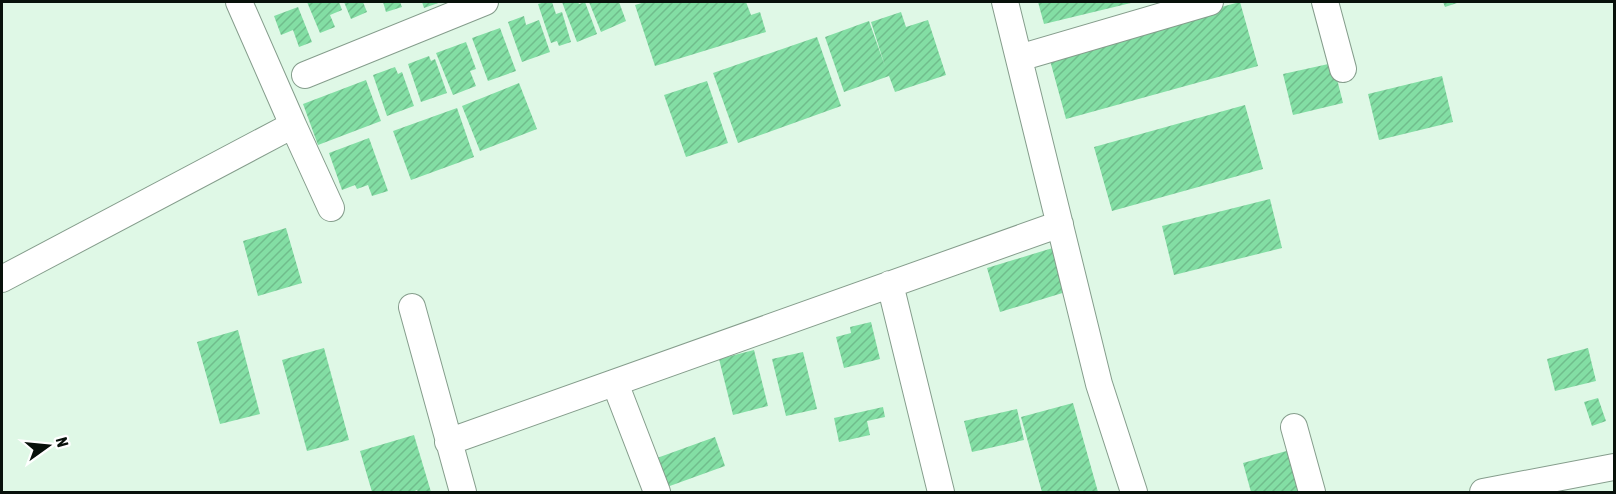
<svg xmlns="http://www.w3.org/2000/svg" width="1616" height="494" viewBox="0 0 1616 494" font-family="'Asap Condensed',sans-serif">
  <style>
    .building { fill: url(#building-hatch) }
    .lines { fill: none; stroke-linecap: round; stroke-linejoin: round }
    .minor-casing { stroke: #859d8c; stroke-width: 28 }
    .minor { stroke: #fff; stroke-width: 26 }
  </style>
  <defs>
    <pattern id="building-hatch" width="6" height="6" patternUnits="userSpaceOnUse" patternTransform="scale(1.5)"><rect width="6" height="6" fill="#83dea4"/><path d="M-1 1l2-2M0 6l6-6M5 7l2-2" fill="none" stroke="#70bd8c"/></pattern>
  </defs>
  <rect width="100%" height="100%" fill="#dff8e6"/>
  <path class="building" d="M307 2H339L342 10 330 15 335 27 320 33Z
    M344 2H363L367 12 351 19Z
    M383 2H400L402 7 386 12Z
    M422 2H441L424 8Z
    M545 2H552L556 14 562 12 571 42 559 46 557 41 551 43 538 4Z
    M562 2H578L579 4 585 2 597 34 577 42Z
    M589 2H619L626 21 601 32Z
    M645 2H746L751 15 760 12 766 32 655 66 635 5Z
    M1038 2H1135L1044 24Z
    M1240 2 1258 66 1066 119 1048 53Z
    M1443 2H1460L1445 7Z
    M298 7 312 42 299 47 293 30 281 35 274 16Z
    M901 12 906 27 928 20 946 75 895 92 889 76 844 92 825 37 869 21 885 66 871 22Z
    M524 16 526 25 539 20 550 52 522 62 508 22Z
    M500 28 516 71 488 81 472 38Z
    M817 37 841 106 738 143 713 73Z
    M466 42 476 69 470 71 476 86 453 95 436 53Z
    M429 56 431 61 435 59 447 93 421 102 408 64Z
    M1333 63 1343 103 1293 115 1283 74Z
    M395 67 398 74 402 72 414 106 387 116 373 75Z
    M1442 76 1453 122 1379 140 1368 94Z
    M366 80 381 121 318 145 303 104Z
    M707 81 728 143 686 157 664 95Z
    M519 83 537 129 480 151 462 106Z
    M1245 105 1263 169 1112 211 1094 147Z
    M457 108 474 157 411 180 393 131Z
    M369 138 388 191 372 196 368 185 357 189 355 185 342 190 329 153Z
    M1270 199 1282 248 1174 275 1162 226Z
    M286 228 302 283 258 296 243 241Z
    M1056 247 1069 291 1000 312 987 268Z
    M871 322 880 359 844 368 836 337 851 333 850 327Z
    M238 330 260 414 220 424 197 342Z
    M324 348 349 440 307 451 282 360Z
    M1588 348 1596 381 1555 391 1547 359Z
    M754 350 768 406 733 415 719 359Z
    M803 352 817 409 786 416 772 359Z
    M1598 398 1606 421 1592 426 1584 402Z
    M1073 403 1098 492H1042L1021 417Z
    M883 407 885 417 867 421 870 435 839 442 834 418Z
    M1017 409 1024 440 972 452 964 421Z
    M414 435 431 492H418L417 490 412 492H372L360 451Z
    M715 437 725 466 667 487 657 458Z
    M1294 449 1306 492H1251L1243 463Z"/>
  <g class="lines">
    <defs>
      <path id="minor" d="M1005 2 1099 384 1134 492
        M1325 2 1343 69
        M1019 58 1210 2
        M305 75 485 2
        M293 125 331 208
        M2 279 293 125 239 2
        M890 284 941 492
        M412 307 463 492
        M615 383 657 492
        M1294 427 1312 492
        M448 442 1060 224
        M1483 492 1614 467"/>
    </defs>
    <use href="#minor" class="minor-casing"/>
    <use href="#minor" class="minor"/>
  </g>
  <rect width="1616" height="494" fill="none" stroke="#08110b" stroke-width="6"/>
  <g transform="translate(48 446) rotate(75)" stroke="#ffffff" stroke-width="4.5" paint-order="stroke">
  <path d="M0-4.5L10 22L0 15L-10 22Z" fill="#08110b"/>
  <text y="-9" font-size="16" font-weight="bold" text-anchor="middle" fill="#08110b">N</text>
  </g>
</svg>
